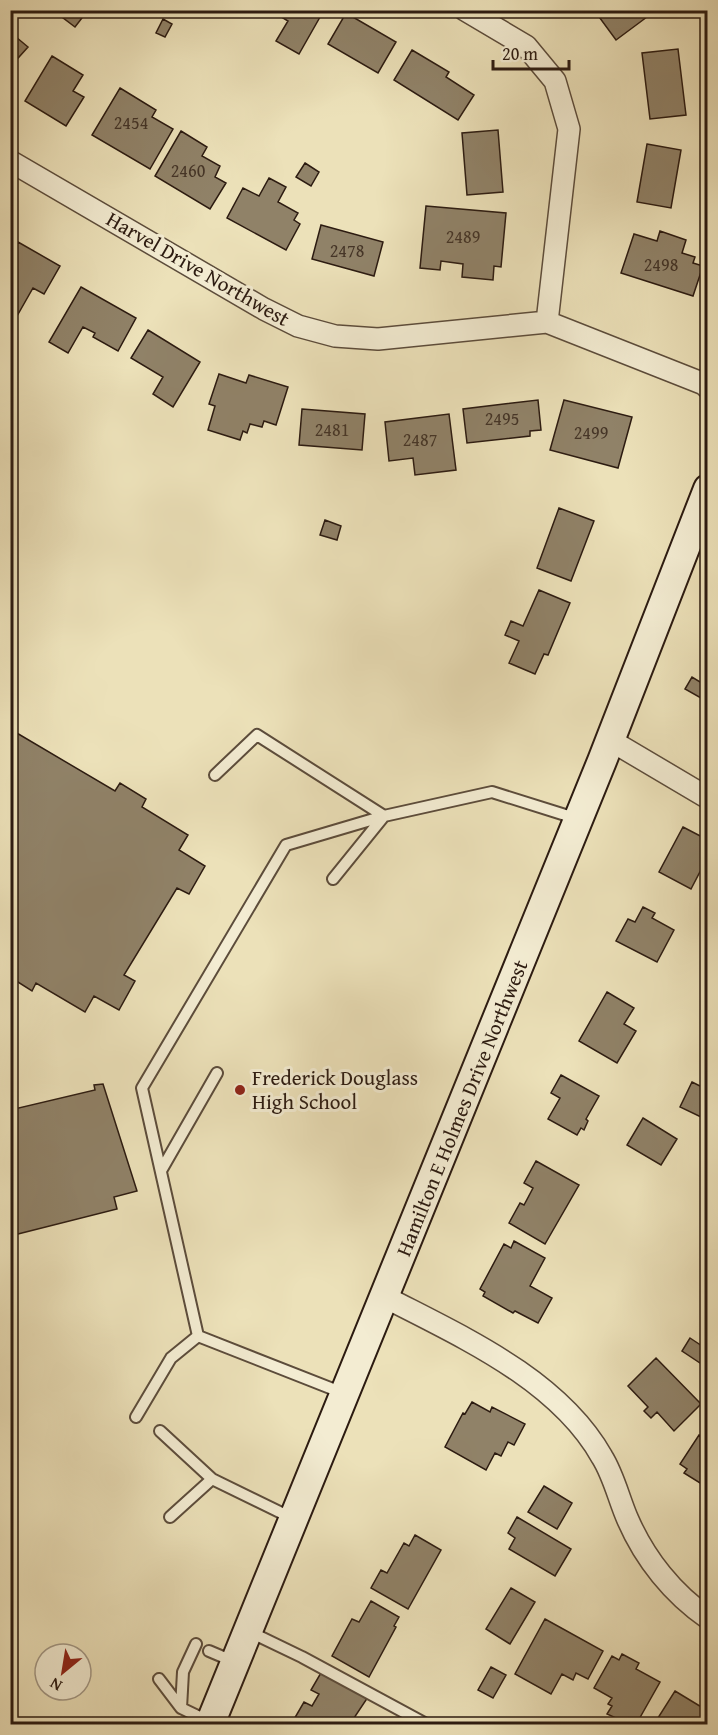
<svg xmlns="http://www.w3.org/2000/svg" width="718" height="1735" viewBox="0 0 718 1735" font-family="'Gentium Book Plus',serif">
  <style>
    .building { fill: #908268; stroke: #2c1b11; stroke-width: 1.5 }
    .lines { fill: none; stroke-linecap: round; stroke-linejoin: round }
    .lane-casing { stroke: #5c4c3b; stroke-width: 14 }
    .street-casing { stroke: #5c4c3b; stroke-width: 24 }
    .secondary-casing { stroke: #2c1b11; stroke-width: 32 }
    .lane { stroke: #f3ecd2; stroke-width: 10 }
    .street { stroke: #f3ecd2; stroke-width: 21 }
    .secondary { stroke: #f3ecd2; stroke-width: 28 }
    .poi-dot { fill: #8f2418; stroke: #f3ecd2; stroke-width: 2 }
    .labels { text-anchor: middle; stroke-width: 6; stroke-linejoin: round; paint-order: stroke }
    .number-label { font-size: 18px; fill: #453527 }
    .street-label { font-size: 21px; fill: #2c1b11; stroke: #f3ecd2 }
    .poi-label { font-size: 21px; fill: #2c1b11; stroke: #f3ecd2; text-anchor: start }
  </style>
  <rect width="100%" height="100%" fill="#ece1b9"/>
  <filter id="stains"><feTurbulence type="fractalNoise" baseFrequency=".00333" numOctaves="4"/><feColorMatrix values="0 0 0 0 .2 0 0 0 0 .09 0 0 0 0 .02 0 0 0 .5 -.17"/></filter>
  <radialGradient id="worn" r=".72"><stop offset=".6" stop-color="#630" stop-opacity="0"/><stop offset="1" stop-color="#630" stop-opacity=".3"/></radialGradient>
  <path class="building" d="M61 10H81L85 14 75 27 58 14Z
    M270 10H324L299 54 276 41 288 21Z
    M594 10H654L655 11 616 40Z
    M346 13 396 42 378 73 328 44Z
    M163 19 172 24 165 37 156 33Z
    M10 32 28 47 10 67Z
    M678 49 686 115 650 119 642 53Z
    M412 50 449 72 446 77 474 95 458 120 394 80Z
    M52 56 83 75 73 91 84 97 66 126 25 101Z
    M120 88 156 110 152 117 173 129 150 169 92 135Z
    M498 130 503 192 467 195 462 133Z
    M181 131 207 147 202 156 220 166 215 177 226 183 210 209 155 176Z
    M647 144 681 150 671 208 637 202Z
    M305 163 319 172 311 186 296 177Z
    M269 178 286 187 278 202 298 213 294 220 300 224 286 250 227 218 243 188 259 196Z
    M426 206 506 213 501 267 494 266 493 280 462 277 463 264 441 261 440 270 420 268Z
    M321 225 383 242 374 276 312 259Z
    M660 231 686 240 682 253 695 257 693 263 703 266 693 296 621 273 634 234 657 241Z
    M18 242 60 266 44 294 33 288 17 316 10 312V254Z
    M81 287 136 318 118 351 93 337 95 333 83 327 68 353 49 342Z
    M148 330 200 362 173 407 153 394 163 377 131 358Z
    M219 374 246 383 249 375 288 387 276 425 264 421 262 427 250 424 247 433 243 431 240 440 208 430 215 406 209 404Z
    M538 400 541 430 530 431V436L467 443 463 409Z
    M564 400 632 417 618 468 550 450Z
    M302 409 365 414 362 450 299 445Z
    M449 414 456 470 415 475 413 458 389 461 385 422Z
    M559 508 594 521 571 581 537 568Z
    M325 520 341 526 337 540 320 535Z
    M539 590 570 603 548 655 544 654 535 674 509 663 519 641 505 635 511 621 523 626Z
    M708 670V702L685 689 692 677 700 682Z
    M10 729 115 791 120 783 146 799 142 807 188 835 179 850 205 866 189 894 177 888 124 975 135 981 119 1010 94 996 85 1012 36 983 32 991 10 977Z
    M683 827 708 840V870L702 868 691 889 659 872Z
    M643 907 655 913 652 918 674 930 657 962 616 941 628 919 635 922Z
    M607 992 634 1008 624 1024 636 1031 617 1063 579 1041Z
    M561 1075 599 1096 586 1119 588 1121 584 1130 581 1128 577 1135 548 1119 560 1098 551 1093Z
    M692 1082 708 1090V1103L701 1117 680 1107Z
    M103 1084 137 1191 114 1197 117 1209 10 1236V1110L95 1090 94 1085Z
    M643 1118 677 1139 661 1165 627 1145Z
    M536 1161 579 1185 545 1244 509 1223 520 1203 524 1205 533 1188 524 1183Z
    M514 1241 545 1258 530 1286 552 1298 538 1323 515 1311 513 1313 483 1296 485 1292 480 1289 504 1244 511 1248Z
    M690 1338 708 1350 700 1363 682 1351Z
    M656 1358 701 1404 674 1431 657 1412 651 1418 644 1411 648 1407 628 1386Z
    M472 1402 490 1412 492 1407 525 1424 514 1445 508 1442 501 1456 495 1453 486 1470 445 1447 463 1413 465 1414Z
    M699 1435 708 1440V1488L684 1473 687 1469 680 1464Z
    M544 1486 572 1503 557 1529 528 1512Z
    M517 1517 571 1549 555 1576 509 1549 515 1538 508 1533Z
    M415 1535 441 1550 408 1609 371 1588 381 1570 387 1573 404 1543 409 1546Z
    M511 1588 535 1602 510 1644 486 1629Z
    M371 1601 399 1617 394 1626 396 1627 369 1677 332 1656 352 1619 359 1622Z
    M545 1619 603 1651 588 1679 576 1673 573 1680 562 1674 551 1694 515 1674Z
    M622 1654 639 1663 636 1669 660 1682 638 1721 632 1718 629 1724 607 1714 612 1706 608 1704 612 1698 594 1688 612 1656 619 1660Z
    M491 1667 506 1675 493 1698 478 1690Z
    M322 1671 368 1697 350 1724H299L293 1721 304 1702 312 1706 319 1694 311 1690Z
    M675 1691 708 1711V1724H661L656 1721Z"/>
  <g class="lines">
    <defs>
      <path id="lane" d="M215 775 257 735 384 816
        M333 879 384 816
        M162 1169 217 1073
        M343 1393 198 1336 142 1088 286 845 384 816 492 792 578 819
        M136 1417 171 1358 198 1336
        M160 1431 212 1479 294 1519
        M170 1517 212 1479
        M248 1631 302 1657 426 1724
        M209 1651 235 1662
        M159 1679 181 1708 210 1722
        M181 1708 183 1672 196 1644"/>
      <path id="street" d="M465 10 526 46 555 81 569 129 547 322
        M10 161 264 309 298 326 335 336 378 339 547 322 704 384 708 388
        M610 740 708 798
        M385 1297C462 1337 558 1379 602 1457 614 1476 619 1500 628 1520 645 1559 673 1594 708 1618"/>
      <path id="secondary" d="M210 1724 602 761 708 489"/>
    </defs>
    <use href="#lane" class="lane-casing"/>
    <use href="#street" class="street-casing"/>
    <use href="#secondary" class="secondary-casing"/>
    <use href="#lane" class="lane"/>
    <use href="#street" class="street"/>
    <use href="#secondary" class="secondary"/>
  </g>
  <circle class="poi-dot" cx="240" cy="1090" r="6"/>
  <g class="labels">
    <g class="number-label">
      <text x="131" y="129">2454</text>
      <text x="188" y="177">2460</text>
      <text x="463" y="243">2489</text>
      <text x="347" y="257">2478</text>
      <text x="661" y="271">2498</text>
      <text x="502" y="425">2495</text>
      <text x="332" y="436">2481</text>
      <text x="591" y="439">2499</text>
      <text x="420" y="446">2487</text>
    </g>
    <g class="street-label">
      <text transform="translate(198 269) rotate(30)" y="7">Harvel Drive Northwest</text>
      <text transform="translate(462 1108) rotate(-68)" y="7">Hamilton E Holmes Drive Northwest</text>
    </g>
    <g class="poi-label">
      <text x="252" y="1085">Frederick Douglass<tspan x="252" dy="24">High School</tspan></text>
    </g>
  </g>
  <rect width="718" height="1735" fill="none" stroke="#ece1b9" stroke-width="36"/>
  <rect x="12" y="12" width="694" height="1711" fill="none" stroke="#2c1b11" stroke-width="3"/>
  <rect x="18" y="18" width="682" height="1699" fill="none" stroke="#2c1b11" stroke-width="1.5"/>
  <g transform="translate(63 1672) rotate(210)"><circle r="28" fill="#f3ecd2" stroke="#a39885" stroke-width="1.5"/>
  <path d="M0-4.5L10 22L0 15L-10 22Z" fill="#8f2418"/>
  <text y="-9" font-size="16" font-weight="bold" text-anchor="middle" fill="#2c1b11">N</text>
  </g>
  <path d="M493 60v9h76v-9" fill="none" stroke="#2c1b11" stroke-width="3"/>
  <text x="502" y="60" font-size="18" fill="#2c1b11" stroke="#f3ecd2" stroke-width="4.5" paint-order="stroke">20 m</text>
  <rect width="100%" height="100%" filter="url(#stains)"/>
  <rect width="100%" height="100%" fill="url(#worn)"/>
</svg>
